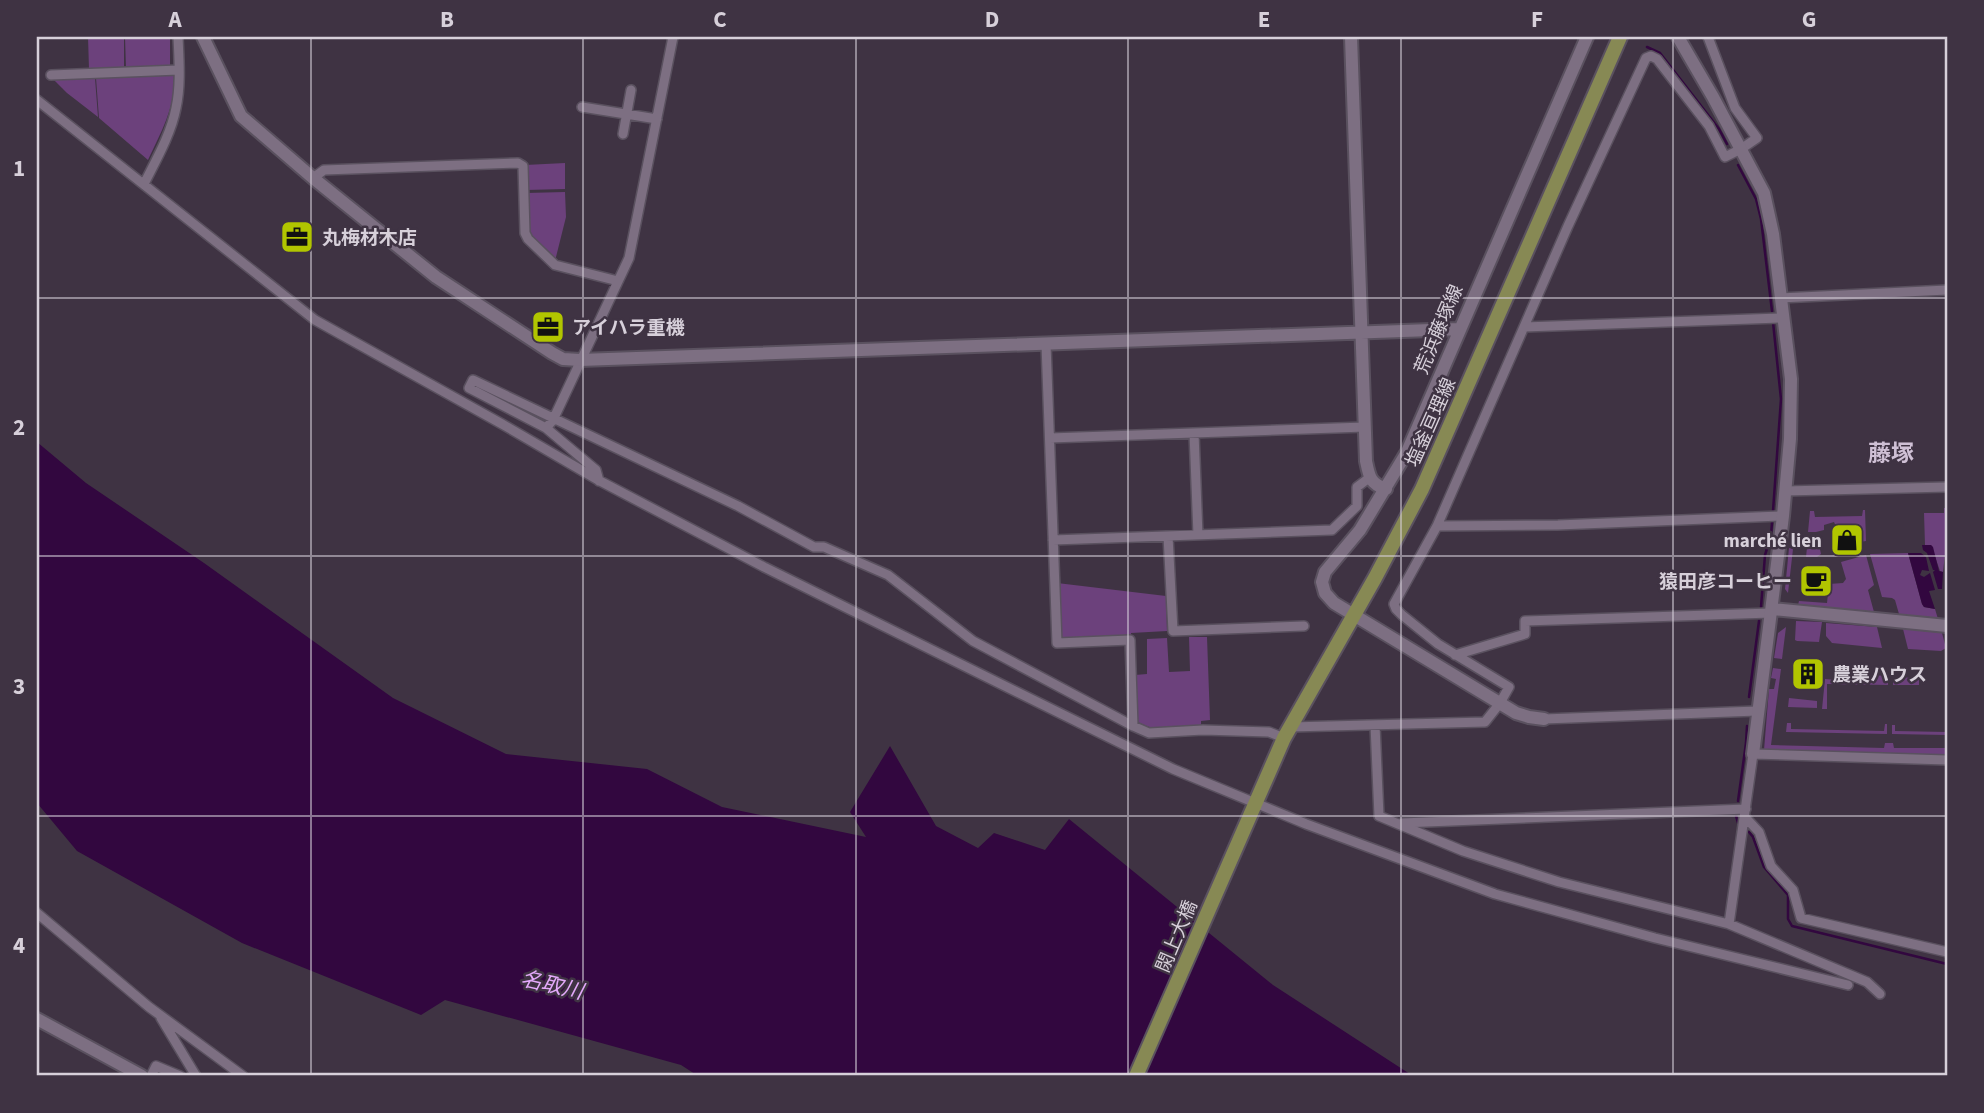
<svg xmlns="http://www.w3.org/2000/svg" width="1984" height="1113" viewBox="0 0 1984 1113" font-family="'Source Sans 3','Noto Sans JP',sans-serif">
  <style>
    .green { fill: #6c417c }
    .water { fill: #32073f }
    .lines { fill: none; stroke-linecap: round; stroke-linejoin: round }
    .stream { stroke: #32073f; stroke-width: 2.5 }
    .street-casing { stroke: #5a515f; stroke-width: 12 }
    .secondary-casing { stroke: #5a515f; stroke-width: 16 }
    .primary-casing { stroke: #5a515f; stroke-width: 18 }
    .street { stroke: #7d6f82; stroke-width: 9 }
    .secondary { stroke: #7d6f82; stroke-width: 12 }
    .primary { stroke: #878954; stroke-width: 14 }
    .grid { fill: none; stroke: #d7d0da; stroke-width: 2; stroke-opacity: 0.55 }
    .labels { text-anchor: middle; stroke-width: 5; stroke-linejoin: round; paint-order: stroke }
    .poi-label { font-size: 19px; font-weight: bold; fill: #d7d0da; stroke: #3f3343; text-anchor: start }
    .street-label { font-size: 19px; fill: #d7d0da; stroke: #3f3343 }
    .water-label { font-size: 21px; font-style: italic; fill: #e3a9fa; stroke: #3f3343 }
    .quarter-label { font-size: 23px; font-weight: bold; fill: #cfc0d5; stroke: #3f3343 }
    .neatline { fill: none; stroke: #d7d0da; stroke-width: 2.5 }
    .grid-label { font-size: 23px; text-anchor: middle; font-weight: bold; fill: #d7d0da }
  </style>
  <rect width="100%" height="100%" fill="#3f3343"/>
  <path class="green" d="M88 37H124V68L89 69Z
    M125 37H170V66L126 68Z
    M171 75 175 76C174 110 162 130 148 160L99 118 96 78Z
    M95 78 98 117 67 93 53 79Z
    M565 163V189L526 190 525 165Z
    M565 192 566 217 555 261 528 235 526 193Z
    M1944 508H1947V536L1943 572 1940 571 1931 545H1925L1924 513H1944Z
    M1863 510H1865L1866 541 1860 542 1855 524 1837 529 1834 522 1824 525V530L1816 532H1808L1810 511H1814L1815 517 1862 516Z
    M1808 538 1814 537 1818 540 1821 554 1817 557H1806Z
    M1789 548 1793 549 1788 593 1785 589Z
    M1908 553 1922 604 1924 607 1935 609 1938 619 1899 614 1895 600 1892 598 1882 597 1870 554Z
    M1866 555 1874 585 1868 590 1874 612 1798 605 1799 601 1827 603 1829 584 1843 583 1846 579 1841 562Z
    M1057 583 1166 596 1167 631 1131 633V636L1059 638Z
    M1796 621 1822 622 1819 642 1797 641 1795 640Z
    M1826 623 1877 627 1882 648 1832 643 1826 636Z
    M1786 627 1782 659 1774 658 1778 633Z
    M1903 629 1942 633 1946 648 1941 651 1908 649Z
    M1189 637H1207L1210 720 1201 721V726L1154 729 1137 722 1135 675 1147 674V639L1167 638 1169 672 1190 671Z
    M1773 668 1781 669 1771 745 1884 748 1885 743H1893L1894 748H1947V759L1764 750 1769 689H1774L1776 679 1771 678Z
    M1870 675 1888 676V685L1827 684V709H1822L1825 679 1869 683Z
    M1893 677 1919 678V685H1893Z
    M1789 698 1817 701V708L1788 707Z
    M1787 723H1791V729L1884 731 1885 724H1887V734L1786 732Z
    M1892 725H1895V731L1947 732V735L1892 734Z"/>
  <path class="water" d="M37 442 86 483 204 563 393 698 506 754 647 769 722 807 866 837 850 812 890 746 936 826 978 848 994 833 1045 850 1069 819 1273 985 1413 1076H710L695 1074 681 1065 445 1000 421 1015 242 943 77 851 37 803Z
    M1922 545H1931L1933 547 1939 571 1943 572 1942 589H1938L1933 572 1935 570H1933L1927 553 1923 550Z
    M1908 553H1921L1926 557 1929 571 1922 570 1920 575 1924 577 1930 573 1935 590 1929 591 1935 609 1924 607 1922 604Z"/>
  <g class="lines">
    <path class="stream" d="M1647 47 1660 53 1719 129 1727 144
      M1738 165 1756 199 1761 219 1772 311
      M1773 322 1781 399 1773 511
      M1761 607 1765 555 1771 536 1772 522
      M1749 697 1759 621
      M1738 801 1746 743 1747 726
      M1736 816 1738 823
      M1749 832 1753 837 1764 867 1788 895V919L1792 926 1947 964"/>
    <defs>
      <path id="street" d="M51 75 179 70
        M37 100 315 320 502 424 600 481 764 567 1173 769 1306 824 1495 894 1655 938 1848 985
        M582 107 657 119
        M623 134 631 90
        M313 178 324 170 518 163 523 166 525 233 528 239 555 265 618 281
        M144 184C156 160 171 134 176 108 181 85 179 60 178 37
        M1780 298 1947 290
        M1524 327 1783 318
        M1046 344 1057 643 1130 640 1133 726 1149 733 1203 730 1269 732 1284 738
        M546 428 469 388 473 380 738 506 814 547H824L888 575 973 641 1133 726
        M1194 433 1198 535
        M1050 438 1365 427
        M599 481 596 470 546 428 553 420 629 258 673 37
        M1785 491 1947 487
        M1437 526 1568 226 1646 58 1651 56 1657 59 1709 126 1725 157 1741 149 1757 138 1735 108 1708 37
        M1168 536 1173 631 1304 626
        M1053 540 1332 530 1357 506V487L1369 478
        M1455 655 1525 634V621L1771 613
        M1544 719 1757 711
        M1375 725 1379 816 1463 851 1559 882 1729 924 1753 754 1947 760
        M1290 727 1485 722 1500 703 1509 687 1438 644 1402 615 1396 609 1394 604 1437 526 1558 525 1783 516
        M1745 817 1759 832 1771 866 1793 890 1801 918 1947 952
        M1402 823 1746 809
        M37 913 149 1007 243 1076
        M1729 924 1867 982 1880 994
        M161 1018 196 1076
        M151 1076 156 1066 180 1076"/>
      <path id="secondary" d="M203 37 241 116 313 178 436 277 552 353 563 359 580 360 1459 329
        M1351 37 1366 461C1369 476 1370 484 1386 489
        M1678 37 1713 97 1764 193 1773 234 1791 379 1790 439 1783 516 1753 754
        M1772 609 1947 626
        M1544 719 1529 717 1516 713 1334 603 1325 593 1322 582 1325 572 1360 530 1407 452 1587 37
        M37 1019 142 1076"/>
      <path id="primary" d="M1136 1076 1284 738 1375 578 1422 489 1620 37"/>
    </defs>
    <use href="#street" class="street-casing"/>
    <use href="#secondary" class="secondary-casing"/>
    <use href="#primary" class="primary-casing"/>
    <use href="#street" class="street"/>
    <use href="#secondary" class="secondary"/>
    <use href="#primary" class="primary"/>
  </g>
  <path class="grid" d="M311 37V1076M583 37V1076M856 37V1076M1128 37V1076M1401 37V1076M1673 37V1076M37 298H1947M37 556H1947M37 816H1947"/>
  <defs>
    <symbol id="office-square" viewBox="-11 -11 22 22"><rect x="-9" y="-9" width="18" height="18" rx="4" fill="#b1c500" stroke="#3f3343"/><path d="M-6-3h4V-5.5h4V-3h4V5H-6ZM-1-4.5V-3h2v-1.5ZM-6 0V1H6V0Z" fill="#111"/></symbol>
    <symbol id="shop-square" viewBox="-11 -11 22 22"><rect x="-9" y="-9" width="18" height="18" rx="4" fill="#b1c500" stroke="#3f3343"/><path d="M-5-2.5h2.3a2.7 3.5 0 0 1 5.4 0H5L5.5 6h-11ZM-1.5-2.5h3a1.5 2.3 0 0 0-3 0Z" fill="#111"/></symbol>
    <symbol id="cafe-square" viewBox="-11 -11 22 22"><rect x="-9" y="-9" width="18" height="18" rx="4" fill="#b1c500" stroke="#3f3343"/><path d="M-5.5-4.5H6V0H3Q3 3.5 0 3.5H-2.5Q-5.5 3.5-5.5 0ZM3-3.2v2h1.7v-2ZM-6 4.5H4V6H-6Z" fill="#111"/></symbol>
    <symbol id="building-square" viewBox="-11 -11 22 22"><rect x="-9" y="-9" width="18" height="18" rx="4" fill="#b1c500" stroke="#3f3343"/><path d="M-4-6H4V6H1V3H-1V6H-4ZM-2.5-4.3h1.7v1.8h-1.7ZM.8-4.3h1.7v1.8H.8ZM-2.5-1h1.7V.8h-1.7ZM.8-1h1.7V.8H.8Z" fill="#111"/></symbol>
  </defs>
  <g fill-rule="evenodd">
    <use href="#office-square" x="278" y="218" width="38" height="38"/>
    <use href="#office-square" x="529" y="308" width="38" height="38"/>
    <use href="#shop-square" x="1828" y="521" width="38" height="38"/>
    <use href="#cafe-square" x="1797" y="562" width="38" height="38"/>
    <use href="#building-square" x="1789" y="655" width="38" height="38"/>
  </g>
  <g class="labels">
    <g class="poi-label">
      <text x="322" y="244">丸梅材木店</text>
      <text x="572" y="334">アイハラ重機</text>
      <text x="1822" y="547" text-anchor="end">marché lien</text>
      <text x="1792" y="588" text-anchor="end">猿田彦コーヒー</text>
      <text x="1832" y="681">農業ハウス</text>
    </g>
    <g class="street-label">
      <text transform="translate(1438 329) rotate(-67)" y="7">荒浜藤塚線</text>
      <text transform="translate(1430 422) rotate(-66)" y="7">塩釜亘理線</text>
      <text transform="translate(1176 936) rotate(-67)" y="7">閖上大橋</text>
    </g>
    <g class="water-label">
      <text transform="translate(552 985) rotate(13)" y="7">名取川</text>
    </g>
    <g class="quarter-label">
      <text x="1891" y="461">藤塚</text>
    </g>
  </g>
  <rect width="1984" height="1113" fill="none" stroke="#3f3343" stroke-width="77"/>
  <rect x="38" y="38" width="1908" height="1036" class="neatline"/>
  <g class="grid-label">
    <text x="175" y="27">A</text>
    <text x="447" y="27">B</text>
    <text x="720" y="27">C</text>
    <text x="992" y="27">D</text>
    <text x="1264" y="27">E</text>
    <text x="1537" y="27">F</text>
    <text x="1809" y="27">G</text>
    <text x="19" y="176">1</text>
    <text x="19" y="435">2</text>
    <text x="19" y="694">3</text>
    <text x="19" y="953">4</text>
  </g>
</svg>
